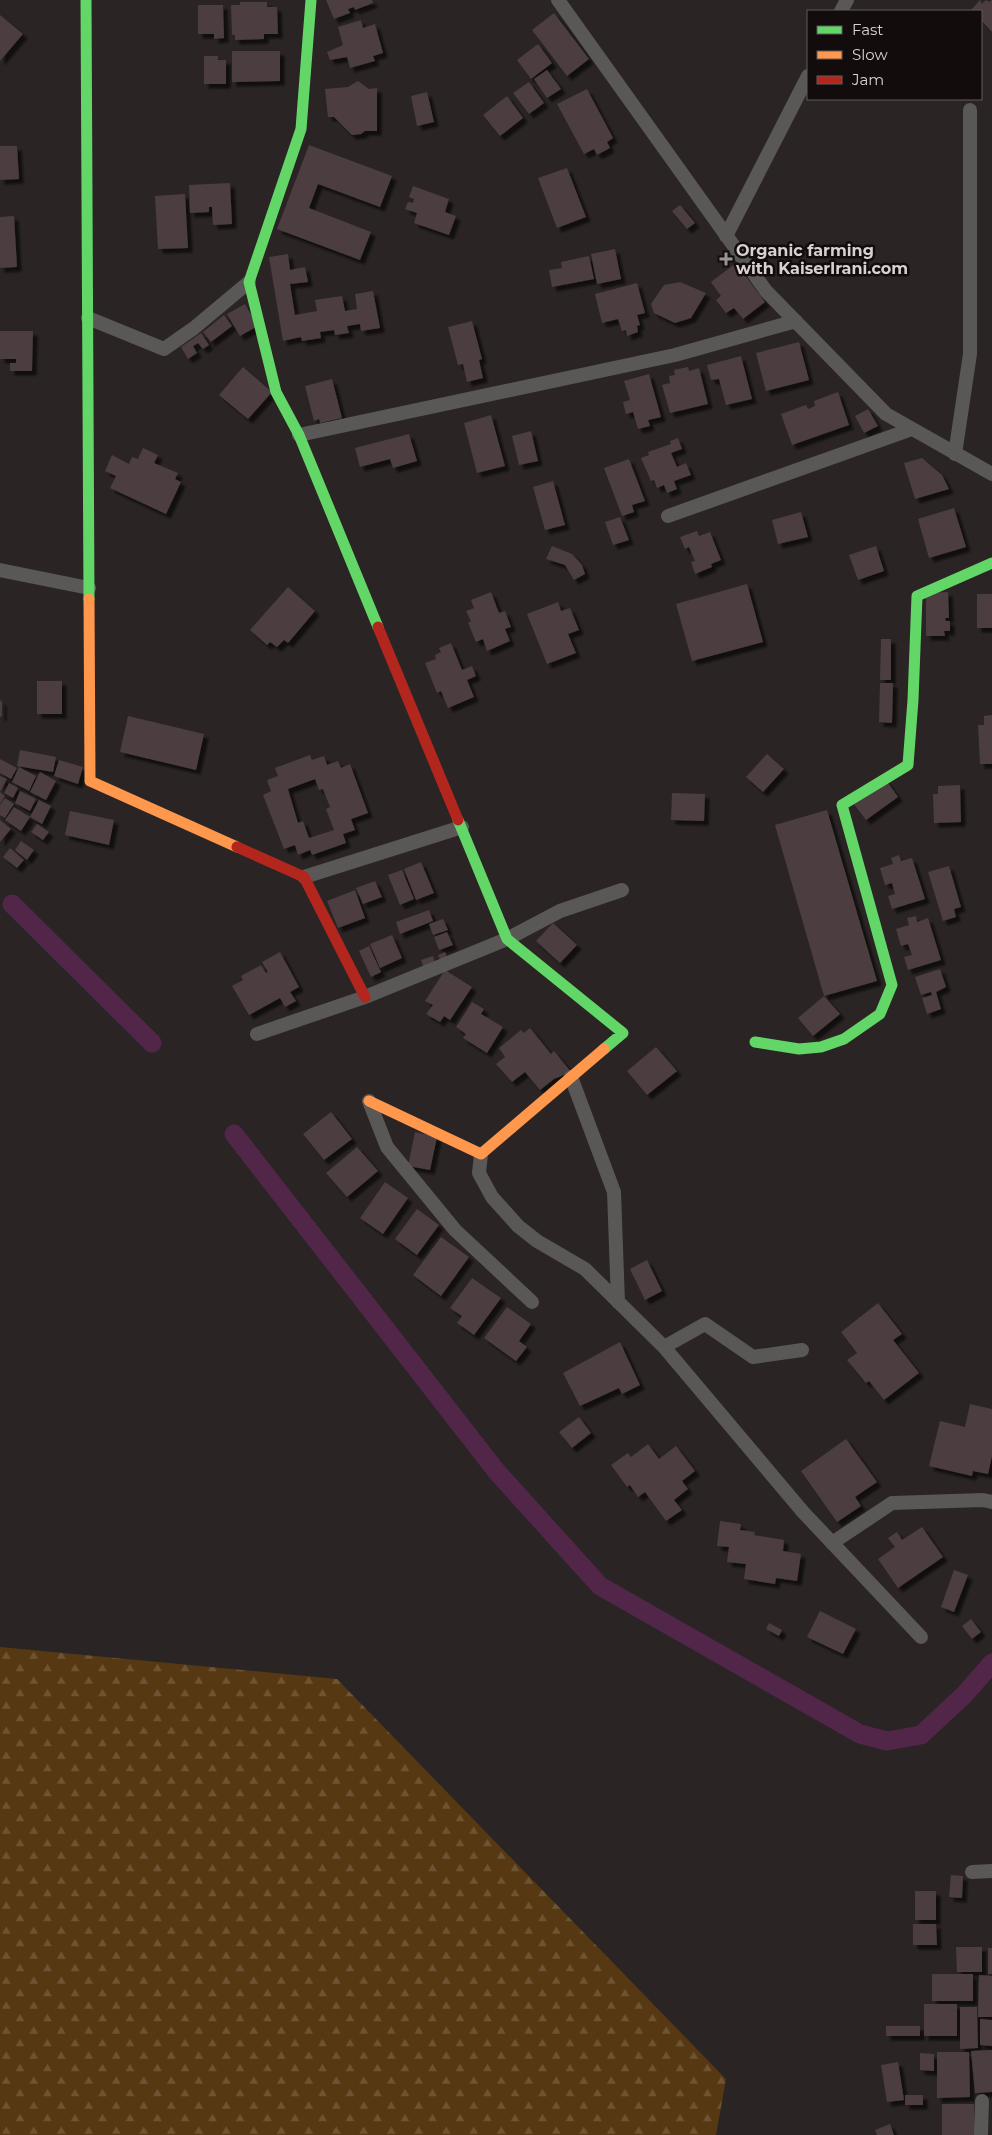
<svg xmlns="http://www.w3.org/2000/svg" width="992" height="2135" viewBox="0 0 992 2135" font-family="Montserrat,sans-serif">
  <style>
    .forest { fill: url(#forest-firs) }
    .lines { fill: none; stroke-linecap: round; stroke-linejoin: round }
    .canal { stroke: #522648; stroke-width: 19 }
    .building { fill: #4b3d41; fill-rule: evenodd; filter: url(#shadow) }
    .street { stroke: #5a5757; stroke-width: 14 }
    .fast { stroke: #63d668; stroke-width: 11 }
    .slow { stroke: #ff974d; stroke-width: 11 }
    .jam { stroke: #b3261e; stroke-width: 11 }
    .poi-dot { fill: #9c9494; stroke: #120c0c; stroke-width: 2 }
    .labels { text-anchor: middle; stroke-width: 5; stroke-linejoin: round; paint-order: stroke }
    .poi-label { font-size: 16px; font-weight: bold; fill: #d9d1d0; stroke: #120c0c; text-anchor: start }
  </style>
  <defs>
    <pattern id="forest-firs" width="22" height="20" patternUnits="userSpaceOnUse" patternTransform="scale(1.25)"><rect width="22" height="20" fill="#563812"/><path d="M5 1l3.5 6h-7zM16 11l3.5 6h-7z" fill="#6e5433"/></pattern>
    <filter id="shadow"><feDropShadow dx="4.5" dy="4.5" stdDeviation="1" flood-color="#0009"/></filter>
  </defs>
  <rect width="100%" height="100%" fill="#2a2424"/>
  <path class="forest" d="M0 1647 337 1679 726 2079 716 2135H0Z"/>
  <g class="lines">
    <path class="canal" d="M12 904 152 1043
      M234 1134 497 1472 600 1586 860 1734 887 1741 921 1735 964 1695 992 1663"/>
  </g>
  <path class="building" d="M326 0H372L373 3 355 10 354 7 348 9 350 13 334 19Z
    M980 0 982 4 986 0 989 2 992 0V32L981 20V11L971 10Z
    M240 2H267V7H277L278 34H264V39L235 40V35H232L231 5H240Z
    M198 5H223L224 38 214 39V34H198Z
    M554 13 589 59 567 76 532 30Z
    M0 15 23 34 0 61Z
    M361 20 363 28 375 24 383 53 373 56 375 61 350 68 347 57 330 60 327 52 343 45 338 27Z
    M538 44 552 63 531 79 517 60Z
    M232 51H280V81L232 82Z
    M204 56H218V60H226V84H204Z
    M547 70 561 89 547 98 534 79Z
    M358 81 369 89 377 88V131H365L361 134 352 135 334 117H328L325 89 348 87Z
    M529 82 544 103 529 114 513 93Z
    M587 89 613 138 607 142 610 148 597 155 594 149 584 154 557 104Z
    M427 92 434 122 417 126 411 96Z
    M507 96 523 118 500 136 483 115Z
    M309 145 392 176 380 207 318 184 309 208 371 232 360 260 277 229Z
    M0 146H17L19 179 0 180Z
    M567 168 586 217 557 228 538 178Z
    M230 183 232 224 213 225 212 207H209V212L190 213 189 185Z
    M413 186 449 199 445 212 456 216 449 235 414 223 417 213 405 209 408 202 413 203 414 199 409 197Z
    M185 194 188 248 158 249 155 196Z
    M680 205 695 223 687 229 672 211Z
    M14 216 17 267 0 268V217Z
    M615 249 621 279 597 284 591 254Z
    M288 254 290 270 305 267 308 282 290 284 295 315 317 311 315 300 342 296 345 311 357 309 355 294 373 291 380 328 361 331 360 324 347 326 349 333 335 335 334 330 320 332 321 338 302 341 301 337 283 341 269 257Z
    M589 256 594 279 552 287 549 270 562 268 561 262Z
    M736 263 765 302 743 319 734 308 726 313 716 300 721 296 711 282Z
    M680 282 706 293 691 318 675 323 654 313 651 304 664 285Z
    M637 283 645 313 637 315 640 325 637 326 638 332 627 336 626 330 622 331 618 319 602 323 595 294Z
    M245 304 258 326 240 336 227 314Z
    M224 315 232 326 211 342 203 332Z
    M472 321 482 359 479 360 483 378 467 382 463 364 458 365 448 327Z
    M0 331H33L32 371H10V363H16V359H0Z
    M201 333 209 345 203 349 198 343 193 346 197 353 188 359 181 347Z
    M799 342 809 380 766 391 756 353Z
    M741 356 752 399 726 405 719 379 711 380 707 365Z
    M243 367 272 392 248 419 219 395Z
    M688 367 689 371 699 368 708 404 670 413 662 385 670 383 669 376 675 375 674 370Z
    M649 374 661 417 648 420 650 426 638 429 633 412 626 414 623 402 630 400 624 381Z
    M332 379 342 418 320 423 319 419 314 421 305 386Z
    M838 392 849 425 792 445 781 414 806 405 808 409 815 406 814 401Z
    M868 409 878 426 864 433 855 416Z
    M491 415 505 466 477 473 464 423Z
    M531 431 538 461 519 465 512 436Z
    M409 434 417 461 393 468 390 459 360 467 355 448Z
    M678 438 682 449 671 453 677 467 686 463 691 475 674 481 677 489 667 493 664 485 657 488 654 480 651 481 641 458 649 455 648 452 671 444 670 441Z
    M143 448 158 455 154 463 178 473 175 479 181 482 166 514 110 488 116 476 105 471 112 455 129 464 132 457 138 459Z
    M922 458 942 475 949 489 915 499 904 463Z
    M629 459 645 501 632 505 634 512 622 516 604 468Z
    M553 481 565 525 545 530 533 487Z
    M954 508 966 547 929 558 918 519Z
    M801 512 808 537 778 544 772 520Z
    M620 517 629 540 613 545 605 522Z
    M697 531 699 536 710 532 721 560 711 564 712 567 695 574 691 562 695 561 689 547 685 549 680 537Z
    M552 546 572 554 582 565 585 574 574 580 565 565 546 559Z
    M876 546 884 571 858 580 849 555Z
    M747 584 763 642 692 661 676 604Z
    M288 587 315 611 288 643 284 640 277 647 270 642 267 645 250 630Z
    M491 592 499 613 505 611 511 627 505 629 510 641 487 651 483 639 476 642 468 623 471 621 466 611 474 608 471 600Z
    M948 592 949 618H945L946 621H950V631H944L945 636H926V593Z
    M977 594H992V628H977Z
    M558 602 561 611 570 608 579 630 568 634 576 653 547 664 527 614Z
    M881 639H891V680H880Z
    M451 643 462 670 472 666 476 676 467 680 474 697 448 708 441 691 437 693 425 663 436 659 435 655 441 652 439 648Z
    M37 681H62V714H37Z
    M880 683H893L892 723 879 722Z
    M0 700 2 702V716L0 717Z
    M992 715V764H980L978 725H984V716Z
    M128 716 204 734 196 770 120 752Z
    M20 750 56 757 53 772 17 766Z
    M767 754 784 769 763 792 746 777Z
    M310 755 312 760 324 756 327 765 338 761 341 768 350 764 368 813 351 819 355 830 343 834 346 843 312 855 310 850 298 855 295 845 284 849 263 795 271 791 267 780 278 776 275 768ZM315 779 319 790 323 789 330 807 326 809 334 830 309 838 303 821 298 823 288 789Z
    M0 759 17 768 11 779 0 773Z
    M59 760 83 767 78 784 54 776Z
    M19 767 36 776 29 791 12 782Z
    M40 772 56 781 46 800 30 792Z
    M0 776 7 779 0 792 5 796 0 804Z
    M886 780 898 797 866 820 853 803Z
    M9 783 18 788 13 798 4 793Z
    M960 785 961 822 934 823 933 794H938V786Z
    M20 791 36 799 30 811 15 803Z
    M672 793 705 794 704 821 671 820Z
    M5 798 14 804 5 818 0 815V805Z
    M39 800 51 806 42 824 30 817Z
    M14 807 30 817 21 831 5 820Z
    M827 810 877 981 824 996 775 825Z
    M70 811 114 820 109 845 65 835Z
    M0 820 11 829 0 842Z
    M37 824 49 832 43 840 31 832Z
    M21 841 34 850 27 860 15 850Z
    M10 848 24 860 17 868 3 857Z
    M899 855 901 861 912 858 925 899 892 909 888 896 895 894 892 883 885 885 880 868 893 864 891 858Z
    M421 862 434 893 416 900 404 869Z
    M949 866 961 907 954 909 956 917 943 921 928 872Z
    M402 870 414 899 400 905 388 875Z
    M375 881 382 897 363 904 356 888Z
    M355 890 365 918 338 928 327 901Z
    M429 910 433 921 400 934 396 922Z
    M916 916 917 922 928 918 941 960 908 970 904 957 912 955 908 944 901 946 896 929 909 925 907 918Z
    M443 919 448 930 433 935 429 924Z
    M553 923 577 945 560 963 536 941Z
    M447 932 453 945 439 950 434 937Z
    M392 935 402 958 380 968 370 944Z
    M369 946 381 972 371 977 359 951Z
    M280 952 299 987 290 992 296 1001 285 1007 280 998 249 1015 232 986 243 980 241 976 261 965 266 973 268 972 262 962Z
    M445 952 449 961 442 964 438 955Z
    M433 956 436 965 424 969 421 960Z
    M940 969 946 987 936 992 941 1009 927 1014 922 998 932 995 931 992 921 995 915 977Z
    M445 970 472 987 450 1020 444 1016 440 1022 426 1014 433 1005 425 1001Z
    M824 996 840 1014 813 1036 798 1018Z
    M472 1002 484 1009 481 1014 503 1027 487 1053 463 1038 466 1034 456 1027Z
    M530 1028 551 1054 554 1051 571 1072 554 1079 540 1090 525 1072 512 1082 496 1064 505 1057 499 1048 521 1030 524 1033Z
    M656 1047 677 1071 647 1095 627 1071Z
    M331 1112 352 1139 324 1160 303 1134Z
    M415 1132 437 1137 430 1170 408 1166Z
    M357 1147 378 1171 347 1197 326 1173Z
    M385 1182 408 1198 383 1234 360 1218Z
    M417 1209 439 1225 417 1255 395 1239Z
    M441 1237 469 1257 441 1296 413 1275Z
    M647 1260 662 1291 645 1300 630 1269Z
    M472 1278 501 1298 474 1335 457 1323 462 1316 450 1308Z
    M878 1303 902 1334 893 1340 919 1373 884 1400 869 1381 866 1383 847 1360 857 1353 841 1332Z
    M507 1307 531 1324 519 1341 527 1347 516 1361 484 1338Z
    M620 1342 640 1385 622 1394 619 1388 580 1406 563 1373Z
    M970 1404 992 1409V1456L988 1474 973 1471 972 1476 929 1466 940 1421 965 1427Z
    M579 1417 591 1433 572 1448 559 1432Z
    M846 1439 877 1482 855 1497 861 1506 837 1522 801 1471Z
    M648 1444 659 1459 676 1446 695 1471 682 1481 688 1489 674 1500 682 1510 666 1521 645 1492 638 1497 630 1485 627 1487 611 1465 628 1453 631 1457Z
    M720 1521 741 1524 740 1530 755 1532 754 1535 784 1540 783 1551 801 1554 797 1581 776 1578 775 1584 744 1579 746 1564 727 1562 729 1547 717 1546Z
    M922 1527 943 1557 898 1588 878 1559 895 1547 888 1538 897 1532 902 1540Z
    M954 1570 968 1575 954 1612 941 1607Z
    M820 1611 856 1629 843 1654 807 1637Z
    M971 1619 981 1632 972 1639 962 1626Z
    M769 1623 782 1630 779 1636 766 1629Z
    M951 1875 963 1876 962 1898 949 1897Z
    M915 1891H936V1920H915Z
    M913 1924H936L937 1945H913Z
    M956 1947H982V1972H957Z
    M988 1948H992V1974H988Z
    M932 1974H973V2001H932Z
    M979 1975 992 1976V2017H978Z
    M924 2004H957V2036H924Z
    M960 2007H977L978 2048 960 2049Z
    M980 2019 992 2020V2046L980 2045Z
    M886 2026H920V2036H886Z
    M992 2050V2092L975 2093 971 2051Z
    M937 2052H969L970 2097 937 2098Z
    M920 2053 934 2054V2071L920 2070Z
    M898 2062 904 2100 887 2102 881 2065Z
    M905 2095H923V2105H905Z
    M942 2104H974L975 2135H942Z
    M890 2124 894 2135H877L875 2130Z"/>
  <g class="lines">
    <path class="street" d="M558 0 766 291 886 414 992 474
      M841 11 847 0
      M726 236 808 76
      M88 318 164 349 194 328 249 282
      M299 435 675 355 796 321
      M955 454 970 354V110
      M668 516 912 429
      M0 570 89 588
      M304 877 462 827
      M257 1034 365 997 507 939 560 911 622 890
      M571 1077 614 1192 618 1302
      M369 1101 387 1147 455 1230 532 1302
      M481 1154 479 1173 492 1197 518 1226 537 1241 585 1269 664 1347 803 1512 921 1637
      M664 1347 705 1324 753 1357 802 1350
      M832 1543 892 1503 983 1500 992 1502
      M972 1872 992 1871
      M981 2135 982 2101"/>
    <path class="fast" d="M86 0 89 599
      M311 0 301 129 249 282 276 392 299 435 378 627
      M458 820 507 939 623 1033 604 1049
      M755 1042 799 1049 821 1047 844 1039 880 1014 892 985 842 805 908 765 913 700 917 596 992 563"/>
    <path class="slow" d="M89 599 90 781 237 847
      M369 1101 481 1154 604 1049"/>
    <path class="jam" d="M378 627 458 820
      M237 847 304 877 365 997"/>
  </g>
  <path class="poi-dot" d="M723.5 251.5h5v5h5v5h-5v5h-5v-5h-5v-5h5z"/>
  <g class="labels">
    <g class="poi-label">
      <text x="736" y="256">Organic farming<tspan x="736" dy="18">with KaiserIrani.com</tspan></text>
    </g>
  </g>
  <rect x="807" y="10" width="175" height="90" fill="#120c0c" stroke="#625b5a"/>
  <rect x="817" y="26" width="25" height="8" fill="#63d668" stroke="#625b5a"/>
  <text x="852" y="35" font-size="15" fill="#d9d1d0">Fast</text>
  <rect x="817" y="51" width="25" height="8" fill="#ff974d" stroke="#625b5a"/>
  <text x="852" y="60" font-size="15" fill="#d9d1d0">Slow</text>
  <rect x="817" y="76" width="25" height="8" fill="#b3261e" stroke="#625b5a"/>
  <text x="852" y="85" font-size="15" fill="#d9d1d0">Jam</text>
</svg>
